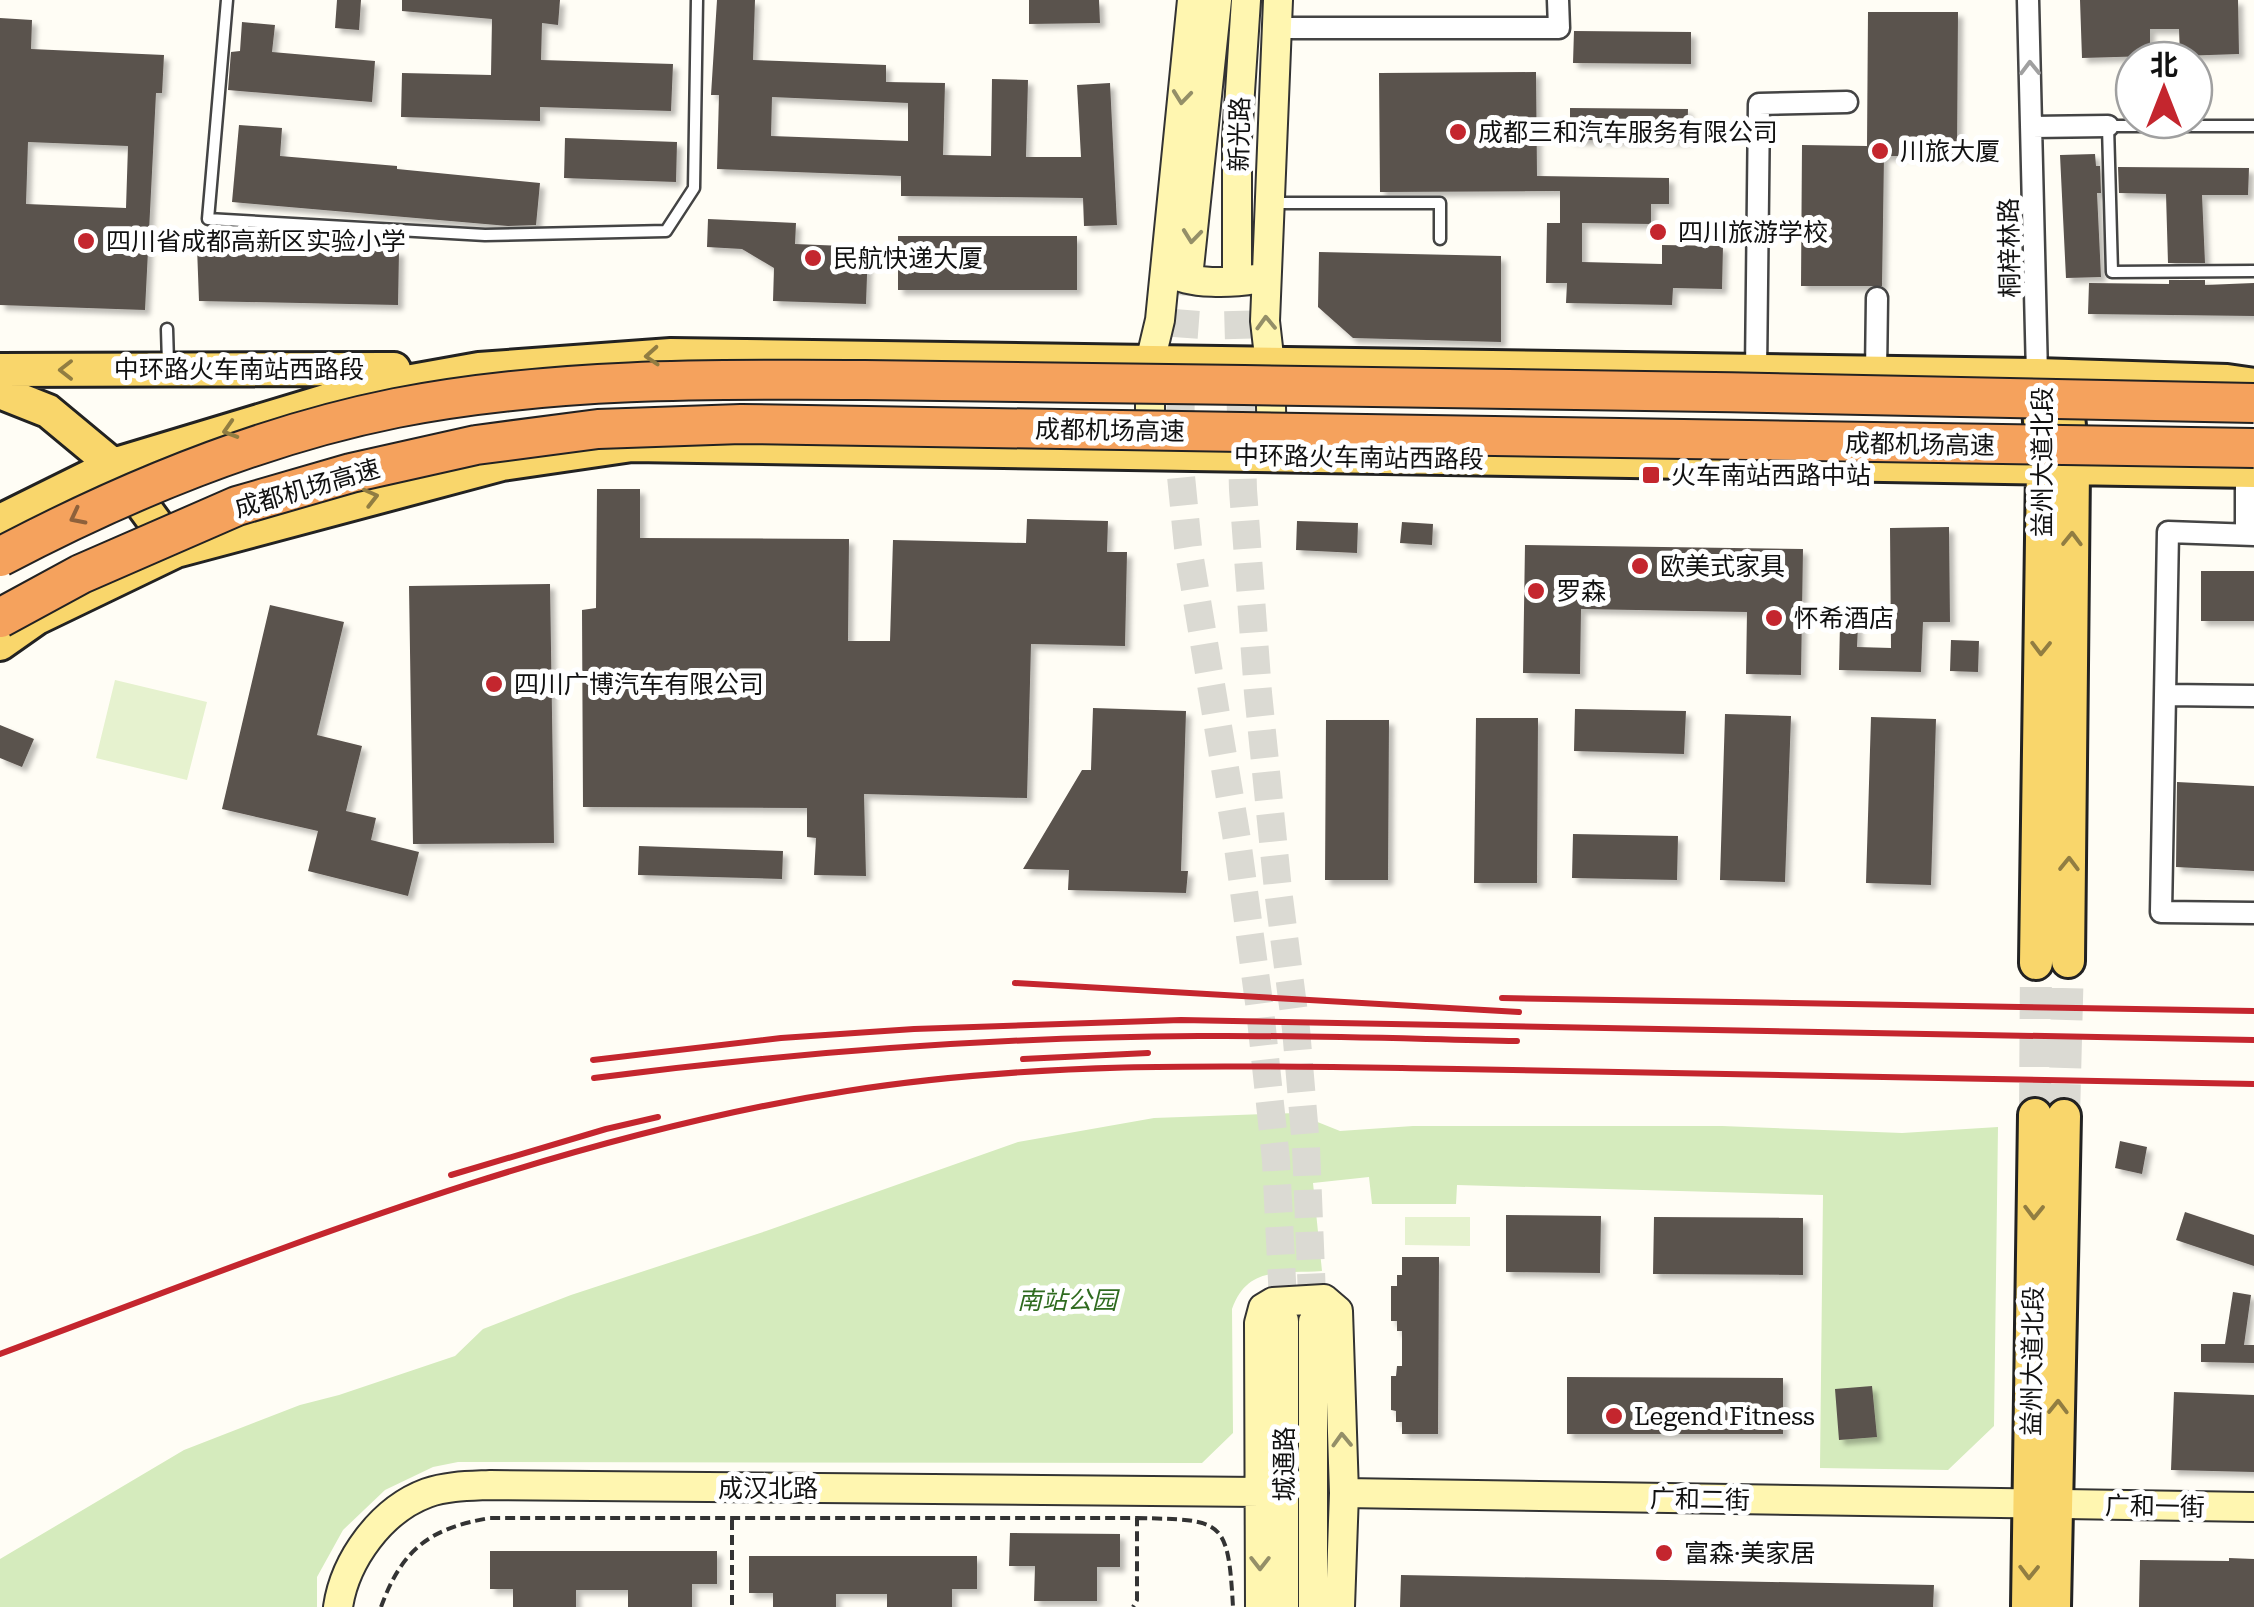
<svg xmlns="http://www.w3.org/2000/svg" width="2254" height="1607" viewBox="0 0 2254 1607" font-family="'Roboto Serif','Noto Sans SC',serif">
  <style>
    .green { fill: #d5ebbd }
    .pitch { fill: #e6f2cf }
    .building { fill: #5a524d; fill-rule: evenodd; filter: url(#shadow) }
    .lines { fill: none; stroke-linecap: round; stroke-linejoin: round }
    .secondary-tunnel { stroke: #dbdad3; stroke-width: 28; stroke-dasharray: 28 14; stroke-linecap: butt }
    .primary-tunnel { stroke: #dbdad3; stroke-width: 32; stroke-dasharray: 32 16; stroke-linecap: butt }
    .lane-casing { stroke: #444; stroke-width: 15 }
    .street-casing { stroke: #444; stroke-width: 25 }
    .secondary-casing { stroke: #333; stroke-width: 32 }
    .primary-casing { stroke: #222; stroke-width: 38 }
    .path { stroke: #333; stroke-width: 4; stroke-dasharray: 10 5; stroke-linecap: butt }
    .lane { stroke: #fff; stroke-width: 10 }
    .street { stroke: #fff; stroke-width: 20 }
    .secondary { stroke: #fff6b0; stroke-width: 28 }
    .primary { stroke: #f9d66b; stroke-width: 32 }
    .rail { stroke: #c4262e; stroke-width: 6 }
    .highway-bridge-casing { stroke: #222; stroke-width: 42; stroke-linecap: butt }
    .highway-bridge { stroke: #f5a25d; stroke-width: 38 }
    .oneway { stroke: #a0a0a0 }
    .oneway2 { stroke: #948f68 }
    .oneway3 { stroke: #917d42 }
    .oneway4 { stroke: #8e613b }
    .poi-dot { fill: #c4262e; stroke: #fff; stroke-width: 4 }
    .labels { text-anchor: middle; stroke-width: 10; stroke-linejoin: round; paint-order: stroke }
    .poi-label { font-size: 25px; fill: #111; stroke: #fff; text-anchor: start }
    .street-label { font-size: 25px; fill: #111; stroke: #fff }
    .park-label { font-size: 25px; font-style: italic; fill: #2f6b1f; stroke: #fff }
  </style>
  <defs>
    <filter id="shadow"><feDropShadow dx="5" dy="5" stdDeviation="2.5" flood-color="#0004"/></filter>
  </defs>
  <rect width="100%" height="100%" fill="#fffdf5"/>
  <path class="green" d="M1295 1113 1340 1131 1413 1126H1722L1902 1133 1998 1127 1994 1426 1948 1470 1820 1468 1823 1195 1457 1185 1456 1204H1372L1369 1177 1313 1183 1322 1271C1281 1274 1248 1265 1232 1309L1233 1433 1202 1463 458 1462 433 1467 385 1490 343 1530 317 1577V1607H0V1559L184 1450 300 1405 339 1395 455 1356 483 1329 571 1295 766 1231 1018 1142 1154 1118Z"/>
  <path class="pitch" d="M115 680 207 702 187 780 96 758Z
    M1405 1217H1470V1246L1405 1245Z"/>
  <path class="building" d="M337 0H361L359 30 335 28Z
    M402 0H560L558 25 542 23 541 60 673 64 671 111 540 107V121L401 117 402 73 491 75 492 19 402 11Z
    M717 0H755L753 60 886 65V82L945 83 943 155 991 156 992 79 1028 80 1026 157H1081L1077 85 1110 83 1117 225 1084 226 1083 198 901 196V176L717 169 719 95H711ZM772 97 908 103V141L771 136Z
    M1029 0H1099L1100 23 1029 24Z
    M2080 0H2238L2239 54 2180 56 2179 29H2150V56L2082 58Z
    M1868 12H1958L1957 156H1884L1882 286H1801L1802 145 1867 146Z
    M0 18 32 20 31 49 164 55 162 93H156L145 310 0 305ZM28 142 128 146 126 208 26 204Z
    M242 22 275 25 272 52 375 61 372 102 228 90 231 52 240 51Z
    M1574 31 1691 32V64L1573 63Z
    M1536 72 1537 176 1669 178V204H1651V224L1582 223V262L1662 264V245L1723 246 1722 289 1673 288 1672 305 1566 303 1567 283H1546L1547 223H1560V191L1380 192 1379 73Z
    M1570 108 1688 109 1687 141 1570 140Z
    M239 125 282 128 280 156 397 166V169L540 183 536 225 508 226 232 202Z
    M565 138 677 142 676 182 564 178Z
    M2095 154 2096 166H2100L2101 193H2097L2101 277 2066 278 2060 155Z
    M2118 167 2249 168 2248 195H2202L2205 263H2168L2166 194 2119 193Z
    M708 219 796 223 795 244 868 247 866 304 773 301 774 268 742 249 707 247Z
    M898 236H1077V290H898Z
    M197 247 399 251 398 305 199 301Z
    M1319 252 1501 256V342L1353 338 1318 307Z
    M2169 280H2205V285L2254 283V316L2088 314 2089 283 2169 284Z
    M597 489H640V538L849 539 848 641H890L893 540 1026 543 1027 519 1108 521 1107 552H1127L1125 646 1031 644 1027 798 864 794 866 876 814 875 816 838 807 837V808L583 807 582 610 596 608Z
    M1297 521 1358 523 1357 553 1296 550Z
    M1402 522 1433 524 1432 545 1400 543Z
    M1949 527 1950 622H1923L1921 672 1839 670 1840 624 1858 625 1857 647 1891 648 1890 528Z
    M1525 545 1803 549 1801 675 1746 674 1747 612 1581 609 1580 674 1523 673Z
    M2201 571H2254V621H2201Z
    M550 584 554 843 413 844 409 586Z
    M270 605 344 622 317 735 362 746 346 811 376 818 371 840 419 852 408 896 308 871 318 831 222 809Z
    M1951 640 1979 641 1978 672 1950 671Z
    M1093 708 1186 711 1181 871H1188L1186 893 1068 890 1069 870 1023 869 1082 770H1091Z
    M1575 709 1686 711 1684 754 1574 751Z
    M1725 714 1791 716 1785 882 1720 880Z
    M1871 717 1936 719 1931 885 1866 883Z
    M1476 718H1538L1537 883H1474Z
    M1326 720H1389L1388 880H1325Z
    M0 725 34 739 22 767 0 758Z
    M2177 782 2254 786V871L2176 867Z
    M1573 834 1678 836 1677 880 1572 878Z
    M639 846 783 851 782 879 638 875Z
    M2120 1141 2147 1147 2142 1174 2115 1168Z
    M2185 1212 2254 1235V1266L2176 1240Z
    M1506 1215 1601 1216 1600 1273 1506 1272Z
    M1654 1217 1803 1218V1275L1653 1274Z
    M1402 1257H1439L1438 1434H1402V1422H1396V1411L1391 1410V1376H1396L1397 1366H1402V1331H1397V1321H1391V1286H1397V1275H1402Z
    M2233 1292 2251 1295 2244 1345H2254V1363L2201 1362V1344H2225Z
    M1567 1377 1783 1378V1434H1567Z
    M1872 1386 1877 1437 1839 1440 1835 1389Z
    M2174 1392 2254 1395V1472L2171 1470Z
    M1010 1533 1120 1534V1567H1097V1601H1034L1035 1566H1009Z
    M490 1551H717V1584H692V1607H628V1590H576V1607H513V1589H490Z
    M749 1556H977V1589H952V1607H887V1594H836V1607H773V1593H749Z
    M2229 1558 2254 1559V1607H2139L2140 1560 2229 1561Z
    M1401 1575 1934 1585 1933 1607H1400Z"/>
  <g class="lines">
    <path class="secondary-tunnel" d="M1189 268 1181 373 1180 466 1188 547 1237 840 1260 1010 1276 1160 1284 1321
      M1237 269 1243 490 1258 693 1278 890 1296 1029 1306 1147 1313 1321"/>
    <path class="primary-tunnel" d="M2035 1115 2036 963
      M2064 1116 2068 961"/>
    <defs>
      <path id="lane" d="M227 0 208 219 485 235 666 231 694 188 697 0
        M2254 126H2108L2112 272 2254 271
        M1273 203H1440V239
        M167 329 168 363"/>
      <path id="street" d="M2028 0 2037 375
        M1277 28H1559L1558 0
        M2031 127 2108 126
        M1756 372 1759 104 1847 102
        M1876 373 1877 298
        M2246 534V471
        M2254 535 2168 532 2161 912 2254 913
        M2165 695 2254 696"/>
      <path id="secondary" d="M1189 268 1217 0
        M1237 269V138L1246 0
        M1170 272C1190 285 1233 283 1255 279
        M1150 446V362L1160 320 1192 0
        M1272 449 1270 365 1265 321 1278 0
        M1344 1493 2254 1507
        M338 1607C345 1560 381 1510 427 1493 447 1486 469 1486 490 1485L1260 1492
        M1260 1607 1259 1323 1263 1308 1273 1302 1324 1299 1338 1311 1344 1493 1340 1607
        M1284 1607V1321
        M1313 1607V1322"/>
      <path id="primary" d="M0 370 394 369
        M2051 384 2066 394 2073 469 2068 961
        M0 392 48 411 113 465 176 551
        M0 521 113 465 362 390 479 369 671 355 2037 375 2227 381 2254 385
        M0 644 37 618 176 551 502 464 632 445 2254 471
        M2036 963 2043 468 2037 375
        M2028 1607 2035 1115
        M2054 1607 2064 1116"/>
    </defs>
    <use href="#lane" class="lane-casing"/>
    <use href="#street" class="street-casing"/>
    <use href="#secondary" class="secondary-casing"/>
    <use href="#primary" class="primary-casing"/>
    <path class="path" d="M1137 1518C1223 1520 1228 1518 1233 1607
      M732 1520V1607
      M381 1607C402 1549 430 1528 490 1518H1137V1600L1133 1607"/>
    <use href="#lane" class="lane"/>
    <use href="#street" class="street"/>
    <use href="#secondary" class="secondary"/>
    <use href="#primary" class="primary"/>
    <path class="rail" d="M1015 983 1519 1012
      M1502 998 2254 1011
      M1023 1059 1148 1053
      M593 1060 781 1038 914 1029 1181 1020 2254 1040
      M594 1078C795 1052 997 1037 1199 1036 1305 1035 1411 1039 1517 1041
      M451 1175 606 1129 658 1117
      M0 1354C276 1251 554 1137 847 1091 1049 1059 1255 1066 1458 1069 1723 1073 1989 1080 2254 1084"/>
    <defs>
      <path id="highway-bridge" d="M0 557C125 491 257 436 396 408 550 378 708 379 865 380 991 382 1118 383 1244 385 1581 389 1917 395 2254 403
        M0 618 81 574 237 506 351 473 476 445 598 429 741 424 2254 448"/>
    </defs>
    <use href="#highway-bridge" class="highway-bridge-casing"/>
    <use href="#highway-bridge" class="highway-bridge"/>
  </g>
  <defs><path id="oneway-chevron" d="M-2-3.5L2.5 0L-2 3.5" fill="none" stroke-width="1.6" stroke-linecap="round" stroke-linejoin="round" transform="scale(2.5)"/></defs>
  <use class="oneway" href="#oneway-chevron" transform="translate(2030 68) rotate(-91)"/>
  <g class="oneway2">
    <use href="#oneway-chevron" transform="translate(1182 97) rotate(96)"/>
    <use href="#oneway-chevron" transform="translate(1192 236) rotate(96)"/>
    <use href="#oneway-chevron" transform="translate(1266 323) rotate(-92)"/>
    <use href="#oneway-chevron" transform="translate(1342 1440) rotate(-92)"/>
    <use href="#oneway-chevron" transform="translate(1260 1563) rotate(90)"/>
  </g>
  <g class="oneway3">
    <use href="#oneway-chevron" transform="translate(652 356) rotate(176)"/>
    <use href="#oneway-chevron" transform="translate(66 370) rotate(180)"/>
    <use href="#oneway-chevron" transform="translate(230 430) rotate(163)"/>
    <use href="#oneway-chevron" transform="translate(371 497) rotate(-14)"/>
    <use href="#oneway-chevron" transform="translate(2072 539) rotate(-89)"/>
    <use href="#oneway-chevron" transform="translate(2041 648) rotate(91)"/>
    <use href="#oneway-chevron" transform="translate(2069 864) rotate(-89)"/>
    <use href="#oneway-chevron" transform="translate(2034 1212) rotate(91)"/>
    <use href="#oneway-chevron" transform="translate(2058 1407) rotate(-89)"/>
    <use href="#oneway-chevron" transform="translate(2029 1572) rotate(91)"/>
  </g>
  <use class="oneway4" href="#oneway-chevron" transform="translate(77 517) rotate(153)"/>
  <g class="poi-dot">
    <circle cx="1458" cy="132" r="10"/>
    <circle cx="1880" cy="151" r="10"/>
    <circle cx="1658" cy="232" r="10"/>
    <circle cx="86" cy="241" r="10"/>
    <circle cx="813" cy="258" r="10"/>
    <rect x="1641" y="465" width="20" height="20" rx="5"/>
    <circle cx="1640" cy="566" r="10"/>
    <circle cx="1536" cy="591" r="10"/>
    <circle cx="1774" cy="618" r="10"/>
    <circle cx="494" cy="684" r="10"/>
    <circle cx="1614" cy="1416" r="10"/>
    <circle cx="1664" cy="1553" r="10"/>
  </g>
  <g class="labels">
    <g class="poi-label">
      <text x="1478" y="141">成都三和汽车服务有限公司</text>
      <text x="1900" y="160">川旅大厦</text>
      <text x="1678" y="241">四川旅游学校</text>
      <text x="106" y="250">四川省成都高新区实验小学</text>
      <text x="833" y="267">民航快递大厦</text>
      <text x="1671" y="484">火车南站西路中站</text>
      <text x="1660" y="575">欧美式家具</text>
      <text x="1556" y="600">罗森</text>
      <text x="1794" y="627">怀希酒店</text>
      <text x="514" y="693">四川广博汽车有限公司</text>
      <text x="1634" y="1425">Legend Fitness</text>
      <text x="1684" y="1562">富森·美家居</text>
    </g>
    <g class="street-label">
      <text transform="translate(1239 134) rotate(-89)" y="9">新光路</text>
      <text transform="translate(2009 248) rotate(-91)" y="9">桐梓林路</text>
      <text x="239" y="378">中环路火车南站西路段</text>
      <text transform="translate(1110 430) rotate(1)" y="9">成都机场高速</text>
      <text transform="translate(1920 444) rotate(1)" y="9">成都机场高速</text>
      <text transform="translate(1359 457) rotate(1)" y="9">中环路火车南站西路段</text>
      <text transform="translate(2042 462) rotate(-90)" y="9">益州大道北段</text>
      <text transform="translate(307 488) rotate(-16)" y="9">成都机场高速</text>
      <text transform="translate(2032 1361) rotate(-89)" y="9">益州大道北段</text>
      <text transform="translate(1284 1464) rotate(-90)" y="9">城通路</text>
      <text x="768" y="1497">成汉北路</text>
      <text transform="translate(1700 1499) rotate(1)" y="9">广和二街</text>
      <text transform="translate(2155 1506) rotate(1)" y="9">广和一街</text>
    </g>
    <g class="park-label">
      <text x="1067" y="1309">南站公园</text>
    </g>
  </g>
  <g transform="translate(2164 90)"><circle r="48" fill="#ffffff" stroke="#a0a0a0" stroke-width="2.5"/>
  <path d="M0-8L18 38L0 25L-18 38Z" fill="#c4262e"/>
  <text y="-15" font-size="28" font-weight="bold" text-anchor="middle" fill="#111111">北</text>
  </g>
</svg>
